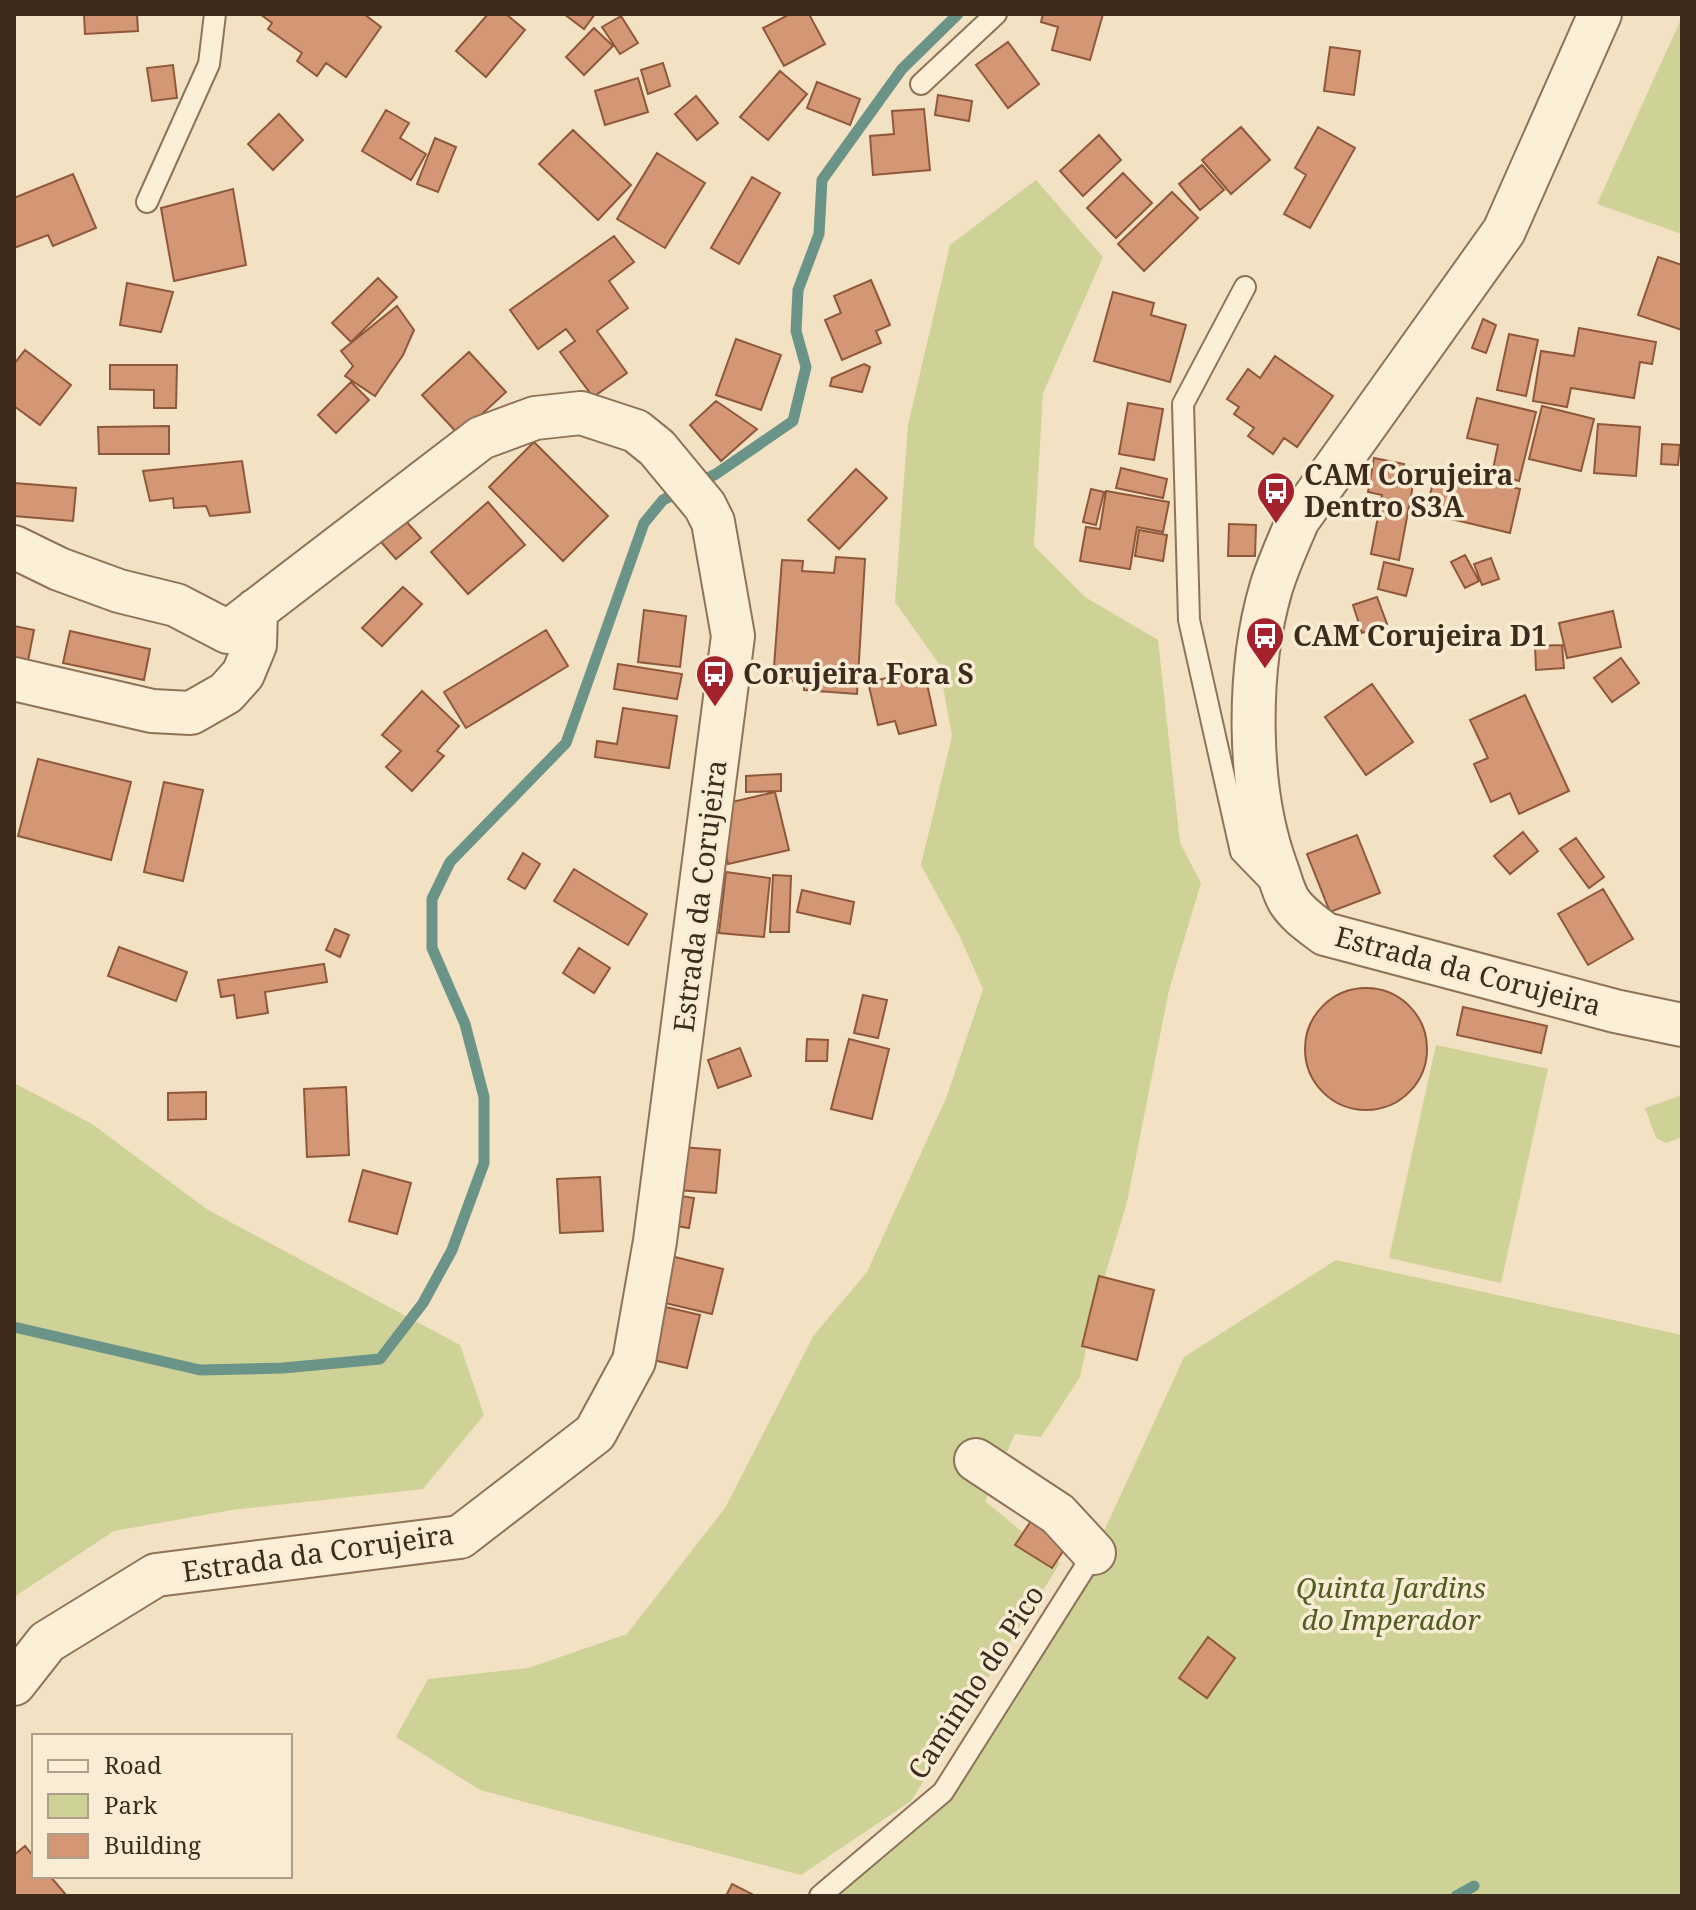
<svg xmlns="http://www.w3.org/2000/svg" width="1696" height="1910" viewBox="0 0 1696 1910" font-family="'Noto Serif',serif">
  <style>
    .green { fill: #cfd296 }
    .lines { fill: none; stroke-linecap: round; stroke-linejoin: round }
    .stream { stroke: #6b9488; stroke-width: 11 }
    .building { fill: #d49775; stroke: #90583b; stroke-width: 2 }
    .service-casing { stroke: #8f7258; stroke-width: 24 }
    .minor-casing { stroke: #8f7258; stroke-width: 46 }
    .service { stroke: #fcefd8; stroke-width: 20 }
    .minor { stroke: #fcefd8; stroke-width: 42 }
    .labels { text-anchor: middle; stroke-width: 7; stroke-linejoin: round; paint-order: stroke }
    .poi-label { font-size: 28px; font-weight: bold; fill: #3d2b1d; stroke: #f9ecd4; text-anchor: start }
    .street-label { font-size: 28px; fill: #3d2b1d; stroke: #f9ecd4 }
    .park-label { font-size: 28px; font-style: italic; fill: #515c22; stroke: #f9ecd4 }
  </style>
  <rect width="100%" height="100%" fill="#f2e1c3"/>
  <path class="green" d="M1682 17V234L1597 204Z
    M1036 180 1103 257 1043 393 1034 546 1085 597 1158 640 1180 843 1201 883 1169 990 1127 1202 1094 1312 1080 1377 1041 1437 1015 1434 985 1501 1060 1563 911 1801 801 1875 480 1790 396 1737 428 1679 528 1668 627 1634 725 1508 814 1335 867 1272 947 1096 983 989 959 935 921 865 952 736 939 664 895 602 908 425 950 245Z
    M1436 1045 1548 1069 1501 1283 1389 1258Z
    M14 1083 92 1124 208 1210 460 1345 484 1415 423 1489 232 1510 114 1531 14 1597Z
    M1682 1095V1137L1666 1143 1656 1138 1645 1108Z
    M1336 1260 1682 1335V1896H834L943 1792 1094 1553 1184 1357Z"/>
  <g class="lines">
    <path class="stream" d="M14 1327 200 1370 283 1368 380 1359 423 1303 452 1250 484 1163V1097L465 1024 432 948V899L450 862 566 743 644 523 663 500 716 474 793 421 806 367 796 331 798 290 819 234 822 180 902 69 958 14
      M1456 1896 1474 1886"/>
  </g>
  <path class="building" d="M84 14H137L138 31 85 34Z
    M260 14H364L381 27 346 77 326 63 317 76 297 61 302 53 268 29 272 23Z
    M488 14H506L525 30 486 77 456 51Z
    M564 14H595L584 29Z
    M790 14H809L825 44 784 66 763 28Z
    M1043 14H1103L1090 60 1052 50 1058 27 1041 22Z
    M621 16 638 43 620 54 602 27Z
    M594 28 613 46 584 75 566 57Z
    M1008 42 1039 84 1008 108 976 65Z
    M1330 47 1360 51 1354 95 1324 91Z
    M663 63 670 86 648 94 641 70Z
    M173 65 177 98 152 101 147 68Z
    M780 71 807 94 768 140 740 117Z
    M638 78 648 112 605 125 595 91Z
    M817 82 860 99 850 125 807 108Z
    M938 95 972 101 969 121 935 115Z
    M696 96 718 123 697 140 675 114Z
    M924 109 930 170 873 175 870 136 894 134 892 111Z
    M386 110 409 123 400 138 426 154 411 180 362 151Z
    M279 114 303 140 273 170 248 144Z
    M1241 127 1270 160 1231 194 1202 160Z
    M1318 127 1355 148 1310 228 1284 214 1306 175 1295 168Z
    M573 130 631 185 598 220 539 164Z
    M1099 135 1121 160 1083 196 1060 171Z
    M435 138 456 147 438 192 417 184Z
    M657 153 705 183 665 248 617 219Z
    M1202 165 1224 190 1200 210 1179 184Z
    M1123 173 1152 203 1116 238 1087 208Z
    M73 174 96 228 53 246 48 235 14 248V198Z
    M752 177 780 193 739 264 711 248Z
    M233 189 246 265 174 281 161 208Z
    M1172 192 1198 218 1144 271 1118 244Z
    M614 236 634 262 609 281 628 308 597 331 627 373 593 397 560 352 575 341 566 329 538 349 510 310Z
    M1658 257 1682 265V330L1638 315Z
    M378 278 397 297 351 342 332 323Z
    M871 280 890 325 876 331 881 343 842 360 825 320 841 313 834 296Z
    M127 283 173 292 161 332 120 325Z
    M1113 292 1154 303 1151 315 1186 325 1170 382 1094 361Z
    M397 306 414 330 403 355 375 396 345 376 353 366 341 351Z
    M1483 319 1496 325 1486 353 1472 348Z
    M1579 328 1656 342 1652 364 1640 362 1634 398 1571 388 1567 407 1533 401 1541 351 1574 356Z
    M1509 334 1538 340 1526 396 1497 390Z
    M736 339 781 355 761 410 716 395Z
    M25 350 71 385 40 425 14 406V364Z
    M469 352 506 392 459 435 422 395Z
    M1275 356 1333 396 1297 447 1284 438 1273 454 1248 436 1254 428 1234 414 1239 407 1227 399 1248 369 1260 378Z
    M864 364 870 367 862 392 830 386 832 378Z
    M110 365H177L176 408H154V390L110 389Z
    M351 382 369 400 336 433 318 415Z
    M1477 398 1536 412 1519 481 1492 474 1498 445 1467 438Z
    M716 401 757 429 721 461 690 425Z
    M1128 403 1163 409 1154 460 1119 454Z
    M1542 406 1594 419 1581 471 1529 459Z
    M1598 424 1640 427 1636 476 1594 473Z
    M169 426V454H99L98 427Z
    M534 442 608 516 563 561 489 487Z
    M1662 444 1680 445 1678 465 1661 464Z
    M1374 458 1404 464 1401 482 1413 485 1399 560 1371 554 1382 495 1368 492Z
    M242 461 250 512 210 516 206 506 174 508 173 498 150 501 143 471Z
    M1121 468 1167 479 1163 498 1116 488Z
    M856 469 887 498 839 549 808 520Z
    M1436 469 1520 489 1510 533 1426 513Z
    M14 483 76 488 73 521 14 516Z
    M1091 489 1104 492 1096 525 1083 522Z
    M1106 491 1169 502 1163 532 1137 527 1130 569 1080 561 1086 527 1100 529Z
    M488 502 525 545 468 594 431 552Z
    M405 520 421 538 396 559 381 542Z
    M1229 524 1256 525 1255 556H1228Z
    M1139 530 1167 535 1163 561 1135 556Z
    M1465 555 1479 581 1465 588 1451 562Z
    M836 557 865 559 857 694 804 690V682L773 680 782 560 803 561 802 571 834 573Z
    M1491 558 1499 579 1482 585 1474 564Z
    M1384 562 1413 569 1406 596 1378 589Z
    M403 587 422 604 382 646 362 628Z
    M1377 597 1387 624 1362 633 1353 605Z
    M644 610 686 616 680 667 638 662Z
    M1613 611 1621 647 1567 658 1559 623Z
    M14 626 34 630 27 666 14 663Z
    M546 630 568 666 466 728 444 692Z
    M70 631 150 649 144 680 63 663Z
    M1562 645 1564 668 1536 670 1535 646Z
    M1621 658 1639 683 1612 702 1594 678Z
    M618 664 682 674 677 699 614 689Z
    M924 670 936 725 899 734 895 721 878 725 868 682Z
    M1372 684 1413 742 1366 775 1325 717Z
    M422 691 459 726 437 751 444 756 412 791 386 767 401 751 382 735Z
    M1525 695 1569 791 1519 814 1510 793 1491 802 1474 764 1488 758 1470 720Z
    M623 708 677 716 669 768 595 757 597 741 617 744Z
    M38 759 131 782 111 860 18 836Z
    M781 774V791L746 792V776Z
    M164 782 203 790 183 881 144 872Z
    M775 792 789 850 728 864 715 806Z
    M1523 832 1538 851 1510 874 1494 856Z
    M1357 835 1380 893 1330 912 1307 854Z
    M1576 838 1604 877 1589 888 1560 849Z
    M523 853 540 864 525 889 508 879Z
    M574 869 647 914 628 945 554 901Z
    M726 872 770 878 764 937 719 933Z
    M773 875 791 876 789 932H770Z
    M1603 889 1633 939 1588 965 1558 914Z
    M802 890 854 902 850 924 797 912Z
    M335 929 349 935 340 957 326 950Z
    M119 947 187 972 176 1001 108 976Z
    M579 948 610 968 594 993 563 973Z
    M324 964 327 982 265 992 268 1013 237 1018 234 995 221 997 218 980Z
    M1305 1049a61 61 0 1 1 122 0a61 61 0 1 1-122 0Z
    M863 995 887 1000 878 1038 854 1033Z
    M1463 1007 1547 1026 1541 1053 1457 1035Z
    M807 1039 828 1040 827 1061H806Z
    M849 1039 889 1049 872 1119 831 1109Z
    M740 1048 751 1076 718 1088 708 1060Z
    M346 1087 349 1155 307 1157 304 1089Z
    M206 1092V1119L168 1120V1093Z
    M681 1147 720 1150 716 1193 677 1190Z
    M363 1170 411 1183 397 1234 349 1221Z
    M600 1177 603 1231 560 1233 557 1179Z
    M662 1193 694 1198 689 1228 658 1223Z
    M659 1253 723 1269 712 1314 648 1299Z
    M1099 1276 1154 1290 1137 1360 1082 1346Z
    M666 1307 700 1315 687 1368 653 1360Z
    M1035 1515 1071 1539 1052 1568 1015 1545Z
    M1208 1637 1235 1658 1207 1698 1179 1678Z
    M25 1846 34 1857V1876H50L67 1896H14V1855Z
    M732 1884 752 1894V1896H726Z"/>
  <g class="lines">
    <defs>
      <path id="service" d="M921 84 996 14
        M147 202 209 64 215 14
        M1245 287 1183 404 1189 620 1241 852 1271 883
        M820 1896 943 1792 1094 1553"/>
      <path id="minor" d="M1600 14 1504 231 1298 520C1288 543 1278 565 1271 588 1247 670 1247 787 1276 867 1280 877 1283 891 1289 901 1298 915 1312 924 1325 934L1615 1011 1682 1025
        M14 547 59 569 119 591 176 605 228 632 481 438 535 418 581 413 636 431 657 448 705 506 713 522 733 636 655 1241 634 1361 595 1433 460 1537 156 1575 47 1642 14 1684
        M14 679 152 711 191 713 226 693 243 674 255 645 256 610
        M976 1460 1058 1514 1094 1553"/>
    </defs>
    <use href="#service" class="service-casing"/>
    <use href="#minor" class="minor-casing"/>
    <use href="#service" class="service"/>
    <use href="#minor" class="minor"/>
  </g>
  <defs>
    <symbol id="bus-pin" viewBox="-11 -11 22 30"><path d="M0 17L-7.5 6A9.5 9.5 0 1 1 7.5 6Z" fill="#a4222b" stroke="#f9ecd4"/><path d="M-5-6H5V4H4V6H2V4H-2V6H-4V4H-5ZM-3.5-4V0h7V-4ZM-3.5 1.2v1.5H-2V1.2ZM2 1.2v1.5H3.5V1.2Z" fill="#fff"/></symbol>
  </defs>
  <g fill-rule="evenodd">
    <use href="#bus-pin" x="1254" y="469" width="44" height="60"/>
    <use href="#bus-pin" x="1243" y="614" width="44" height="60"/>
    <use href="#bus-pin" x="693" y="652" width="44" height="60"/>
  </g>
  <g class="labels">
    <g class="poi-label">
      <text x="1304" y="485">CAM Corujeira<tspan x="1304" dy="32">Dentro S3A</tspan></text>
      <text x="1293" y="646">CAM Corujeira D1</text>
      <text x="743" y="684">Corujeira Fora S</text>
    </g>
    <g class="street-label">
      <text transform="translate(700 896) rotate(-83)" y="10">Estrada da Corujeira</text>
      <text transform="translate(1468 971) rotate(15)" y="10">Estrada da Corujeira</text>
      <text transform="translate(318 1553) rotate(-8)" y="10">Estrada da Corujeira</text>
      <text transform="translate(976 1682) rotate(-57)" y="10">Caminho do Pico</text>
    </g>
    <g class="park-label">
      <text x="1391" y="1598">Quinta Jardins<tspan x="1391" dy="32">do Imperador</tspan></text>
    </g>
  </g>
  <rect width="1696" height="1910" fill="none" stroke="#3d2b1d" stroke-width="32"/>
  <rect x="32" y="1734" width="260" height="144" fill="#f9ecd4" stroke="#ae9f8b" stroke-width="2"/>
  <rect x="48" y="1760" width="40" height="12" fill="#fcefd8" stroke="#ae9f8b" stroke-width="2"/>
  <text x="104" y="1774" font-size="24" fill="#3d2b1d">Road</text>
  <rect x="48" y="1794" width="40" height="24" fill="#cfd296" stroke="#ae9f8b" stroke-width="2"/>
  <text x="104" y="1814" font-size="24" fill="#3d2b1d">Park</text>
  <rect x="48" y="1834" width="40" height="24" fill="#d49775" stroke="#ae9f8b" stroke-width="2"/>
  <text x="104" y="1854" font-size="24" fill="#3d2b1d">Building</text>
</svg>
